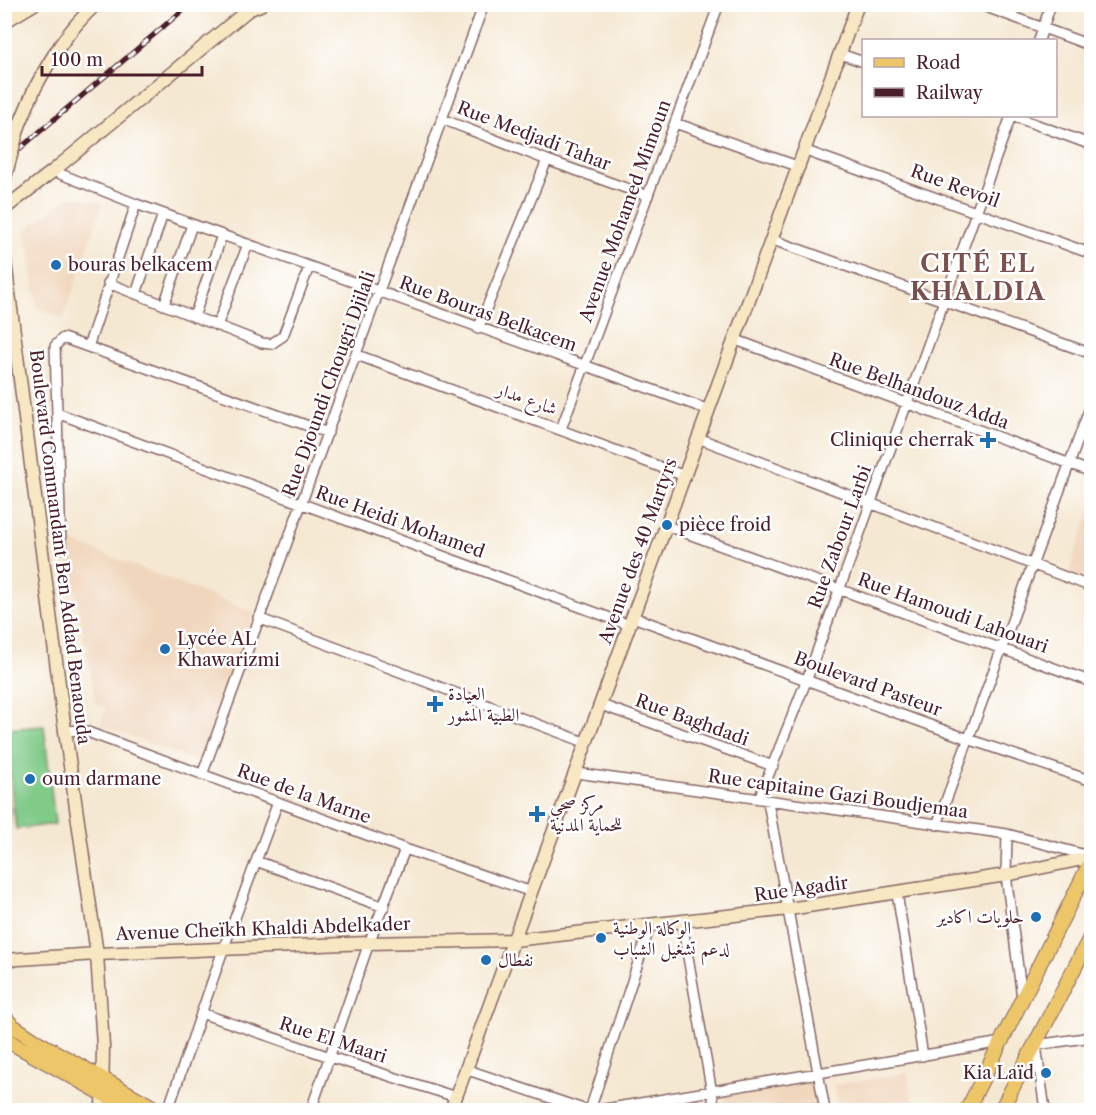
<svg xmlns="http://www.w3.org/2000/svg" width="1096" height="1115" viewBox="0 0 1096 1115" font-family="'Libre Caslon Text',Amiri,serif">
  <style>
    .built { fill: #f0d6bc }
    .industrial { fill: #cec2b9 }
    .green { fill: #81cb89; stroke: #66755a; stroke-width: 1.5 }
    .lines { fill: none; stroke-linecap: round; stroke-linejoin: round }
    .street-casing { stroke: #866565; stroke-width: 12 }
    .secondary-casing { stroke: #866565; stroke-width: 15 }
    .primary-casing { stroke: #866565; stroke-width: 16 }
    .street { stroke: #fff; stroke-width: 9 }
    .secondary { stroke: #f7e8c3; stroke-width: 12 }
    .primary { stroke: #ecc669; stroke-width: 14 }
    .rail-casing { stroke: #4a1f2b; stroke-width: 5 }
    .rail { stroke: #fff; stroke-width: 3; stroke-dasharray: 9; stroke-linecap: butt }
    .secondary-bridge-casing { stroke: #866565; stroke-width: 15; stroke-linecap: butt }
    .secondary-bridge { stroke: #f7e8c3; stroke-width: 12 }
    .poi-dot { fill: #1f6fb2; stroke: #fff; stroke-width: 2 }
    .labels { text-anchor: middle; stroke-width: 5; stroke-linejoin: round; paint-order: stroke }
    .street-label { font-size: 18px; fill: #4a1f2b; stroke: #fff }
    .poi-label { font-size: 18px; fill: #4a1f2b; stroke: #fff; text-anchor: start }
    .district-label { font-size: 24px; font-weight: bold; letter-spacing: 1.5px; fill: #7b514f; stroke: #fff }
  </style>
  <rect width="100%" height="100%" fill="#fff"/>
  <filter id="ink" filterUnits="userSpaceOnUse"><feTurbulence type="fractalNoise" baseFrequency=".0167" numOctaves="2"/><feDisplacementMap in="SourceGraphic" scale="12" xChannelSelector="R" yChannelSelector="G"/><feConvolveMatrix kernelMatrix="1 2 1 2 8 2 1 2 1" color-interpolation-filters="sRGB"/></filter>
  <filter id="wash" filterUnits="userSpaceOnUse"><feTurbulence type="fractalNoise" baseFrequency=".008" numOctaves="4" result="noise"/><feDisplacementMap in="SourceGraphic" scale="24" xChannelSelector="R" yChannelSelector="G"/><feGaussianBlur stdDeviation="1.35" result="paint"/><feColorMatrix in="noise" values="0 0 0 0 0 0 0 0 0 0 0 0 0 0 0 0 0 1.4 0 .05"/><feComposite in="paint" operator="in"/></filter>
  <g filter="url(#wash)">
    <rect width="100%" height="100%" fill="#f5e8d2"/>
    <path class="built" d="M71 195 103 203 63 319 37 308 26 230Z
      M1091 508V582L1068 574Z
      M70 541 253 612 252 622 201 763 100 725 106 708 95 703 87 653 90 644 84 642 69 555Z
      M908 1073 914 1110H838L834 1085Z
      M814 1081 820 1110H726L724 1096Z"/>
    <path class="industrial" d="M5 778 12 812 5 876Z"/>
    <path class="green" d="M44 726 55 824 16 829 5 729Z"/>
  </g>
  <g filter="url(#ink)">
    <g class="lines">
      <defs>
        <path id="street" d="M978 4 1092 46
          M1039 40 1051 4
          M840 54 864 62
          M1013 116 1092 145
          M442 119 547 160 648 196
          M675 123 800 167
          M806 151 1092 254
          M53 171 136 204 709 410
          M773 240 1092 354
          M108 283 262 343 271 344 283 336 309 267
          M136 294 163 214
          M164 305 192 225
          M194 317 222 235
          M217 326 248 244
          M478 329 547 160
          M736 340 1092 472
          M88 347 136 204
          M357 355 685 476
          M57 413 629 625
          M561 429 719 4
          M698 438 1092 587
          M667 526 1092 682
          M61 548 55 346 63 338 328 433
          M633 617 968 739 1092 781
          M258 618 587 743
          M601 705 773 766
          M65 731 82 730 405 849 532 892
          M577 773 1007 834 1089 856
          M202 775 484 4
          M759 799 807 679 1011 116
          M768 802 825 1110
          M937 825 1092 402
          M1007 834 1006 875 1022 998
          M256 861 384 907
          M897 893 923 1056
          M682 923 715 1110
          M201 1013 330 1057 456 1097
          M465 1069 586 1110
          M168 1110 223 950 278 802
          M311 1110 369 943 405 849
          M590 1110 650 926
          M599 1110 1002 1042
          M1045 1110 1036 1045 1092 1037"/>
        <path id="secondary" d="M4 22 34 4
          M34 90C52 56 67 31 96 4
          M4 209 53 171 248 10 262 4
          M4 254 65 731 97 954 103 1046 102 1110
          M4 960 97 954 369 943 514 940 789 909 1006 875 1092 857
          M451 1110 858 4"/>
        <path id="primary" d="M4 1017 13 1026 34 1040 158 1110
          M4 1038 15 1045 132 1110
          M967 1110 1092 859
          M1001 1110 1092 934"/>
      </defs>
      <use href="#street" class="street-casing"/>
      <use href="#secondary" class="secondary-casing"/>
      <use href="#primary" class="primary-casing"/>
      <use href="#street" class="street"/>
      <use href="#secondary" class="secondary"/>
      <use href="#primary" class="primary"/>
      <defs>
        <path id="rail" d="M4 162 190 4"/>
      </defs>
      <use href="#rail" class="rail-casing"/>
      <use href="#rail" class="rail"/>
      <defs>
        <path id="secondary-bridge" d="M4 181 19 126 34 90"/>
      </defs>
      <use href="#secondary-bridge" class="secondary-bridge-casing"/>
      <use href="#secondary-bridge" class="secondary-bridge"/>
    </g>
  </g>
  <g class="poi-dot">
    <circle cx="56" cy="265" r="6"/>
    <path d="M985 431h6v6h6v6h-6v6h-6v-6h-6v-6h6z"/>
    <circle cx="667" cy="525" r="6"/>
    <circle cx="165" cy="649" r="6"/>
    <path d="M432 695h6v6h6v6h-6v6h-6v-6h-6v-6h6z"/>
    <circle cx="30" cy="779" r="6"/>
    <path d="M534 805h6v6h6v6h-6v6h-6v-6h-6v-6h6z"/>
    <circle cx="1036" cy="917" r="6"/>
    <circle cx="601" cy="938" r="6"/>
    <circle cx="486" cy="960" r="6"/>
    <circle cx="1046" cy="1073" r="6"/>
  </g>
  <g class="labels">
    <g class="street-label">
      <text transform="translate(534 136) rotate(21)" y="6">Rue Medjadi Tahar</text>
      <text transform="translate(955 186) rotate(20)" y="6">Rue Revoil</text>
      <text transform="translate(625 211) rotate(-70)" y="6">Avenue Mohamed Mimoun</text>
      <text transform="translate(488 314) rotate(20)" y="6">Rue Bouras Belkacem</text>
      <text transform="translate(329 384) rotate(-70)" y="6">Rue Djoundi Chougri Djilali</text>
      <text transform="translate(919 391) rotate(20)" y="6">Rue Belhandouz Adda</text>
      <text transform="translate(527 399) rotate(20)" y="6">شارع مدار</text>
      <text transform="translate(400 522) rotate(20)" y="6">Rue Heidi Mohamed</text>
      <text transform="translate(840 537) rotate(-70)" y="6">Rue Zabour Larbi</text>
      <text transform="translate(60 547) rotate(83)" y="6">Boulevard Commandant Ben Addad Benaouda</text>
      <text transform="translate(638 551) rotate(-70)" y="6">Avenue des 40 Martyrs</text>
      <text transform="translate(953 613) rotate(20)" y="6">Rue Hamoudi Lahouari</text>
      <text transform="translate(868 684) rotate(20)" y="6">Boulevard Pasteur</text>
      <text transform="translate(692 720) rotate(20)" y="6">Rue Baghdadi</text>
      <text transform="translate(304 794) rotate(20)" y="6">Rue de la Marne</text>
      <text transform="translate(838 794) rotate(8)" y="6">Rue capitaine Gazi Boudjemaa</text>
      <text transform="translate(801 889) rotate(-8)" y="6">Rue Agadir</text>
      <text transform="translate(263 929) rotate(-2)" y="6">Avenue Cheïkh Khaldi Abdelkader</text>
      <text transform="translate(333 1040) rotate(18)" y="6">Rue El Maari</text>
    </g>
    <g class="poi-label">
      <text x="68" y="271">bouras belkacem</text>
      <text x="974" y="446" text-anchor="end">Clinique cherrak</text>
      <text x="679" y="531">pièce froid</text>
      <text x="177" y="645">Lycée AL<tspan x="177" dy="21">Khawarizmi</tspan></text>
      <text x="448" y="700">العيادة<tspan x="448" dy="21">الطبية المشور</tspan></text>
      <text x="42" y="785">oum darmane</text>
      <text x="550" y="810">مركز صحي<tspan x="550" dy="21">للحماية المدنية</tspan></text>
      <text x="1024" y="923" text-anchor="end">حلويات اكادير</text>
      <text x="613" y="934">الوكالة الوطنية<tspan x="613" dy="21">لدعم تشغيل الشباب</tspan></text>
      <text x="498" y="966">نفطال</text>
      <text x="1034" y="1079" text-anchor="end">Kia Laïd</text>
    </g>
    <g class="district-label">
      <text x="978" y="272">CITÉ EL<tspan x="978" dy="28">KHALDIA</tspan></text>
    </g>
  </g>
  <rect width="1096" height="1115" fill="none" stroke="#fff" stroke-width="24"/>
  <rect x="862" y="39" width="195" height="78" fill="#ffffff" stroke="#b7a5aa" stroke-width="1.5"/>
  <rect x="874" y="58" width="30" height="9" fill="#ecc669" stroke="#b7a5aa" stroke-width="1.5"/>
  <text x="916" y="69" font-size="18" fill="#4a1f2b">Road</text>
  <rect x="874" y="88" width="30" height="9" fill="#4a1f2b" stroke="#b7a5aa" stroke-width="1.5"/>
  <text x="916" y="99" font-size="18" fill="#4a1f2b">Railway</text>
  <path d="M42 66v9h160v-9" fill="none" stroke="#4a1f2b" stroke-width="3"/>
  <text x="51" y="66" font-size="18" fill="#4a1f2b" stroke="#ffffff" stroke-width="4.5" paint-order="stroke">100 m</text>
</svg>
